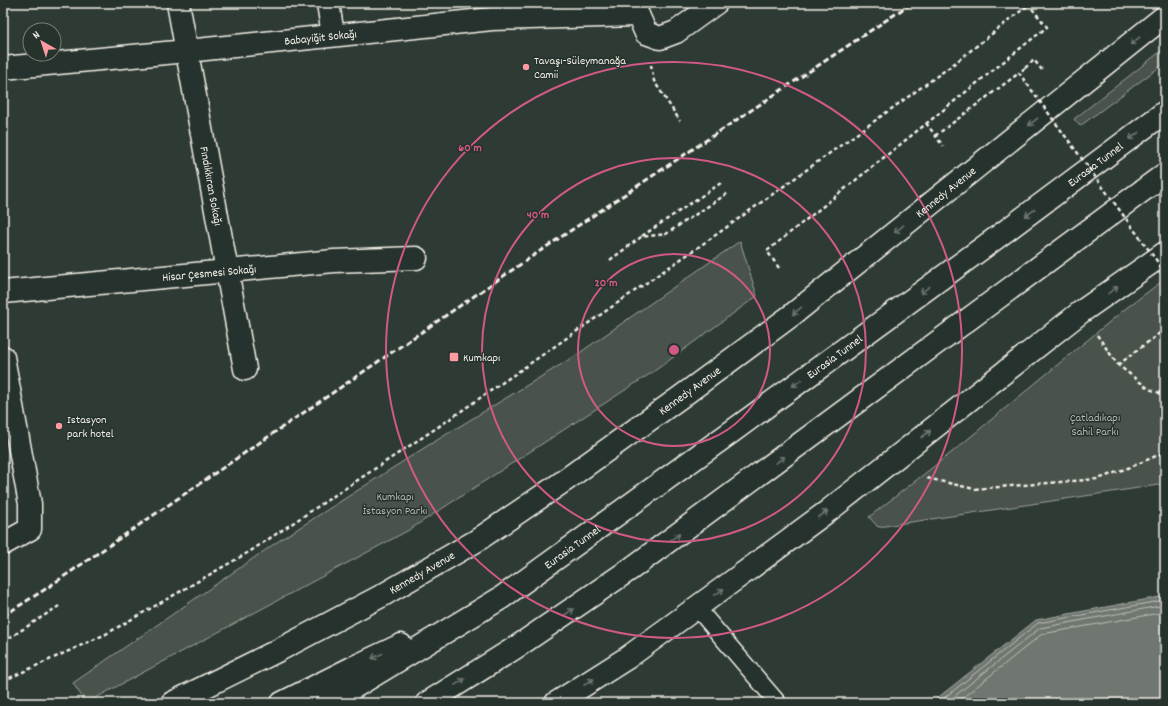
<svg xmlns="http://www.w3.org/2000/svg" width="1168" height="706" viewBox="0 0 1168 706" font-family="Dekko,sans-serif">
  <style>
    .green { fill: #48524c; stroke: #9ea29a }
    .water { fill: #6f7770; stroke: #a4a8a0 }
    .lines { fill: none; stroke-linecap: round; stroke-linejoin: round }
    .shore { stroke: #bfc0b8; stroke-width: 1 }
    .lane-casing { stroke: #f4f1e8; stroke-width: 19 }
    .street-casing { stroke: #f4f1e8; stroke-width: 25 }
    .primary-casing { stroke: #f4f1e8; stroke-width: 25 }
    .highway-casing { stroke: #f4f1e8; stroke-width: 25 }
    .path { stroke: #f4f1e8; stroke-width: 2.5; stroke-dasharray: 4 3; stroke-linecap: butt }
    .lane { stroke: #26332d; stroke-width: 16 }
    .street { stroke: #26332d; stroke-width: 22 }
    .primary { stroke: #26332d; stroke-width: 22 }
    .highway { stroke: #26332d; stroke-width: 22 }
    .rail { stroke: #f4f1e8; stroke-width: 3; stroke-dasharray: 6 3; stroke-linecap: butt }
    .path-bridge { stroke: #f4f1e8; stroke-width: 2.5; stroke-dasharray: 4 3; stroke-linecap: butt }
    .oneway { stroke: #6e766e }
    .ring { fill: none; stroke: #d15985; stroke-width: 2 }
    .poi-dot { fill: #ff9aa2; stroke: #26332d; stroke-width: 1.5 }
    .labels { text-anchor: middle; stroke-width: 3; stroke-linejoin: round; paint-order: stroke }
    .street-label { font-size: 12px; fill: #f4f1e8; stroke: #26332d }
    .poi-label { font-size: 12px; fill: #f4f1e8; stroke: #26332d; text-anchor: start }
    .park-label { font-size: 12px; fill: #b8b9b1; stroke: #26332d }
    .centre { fill: #d15985; stroke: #26332d; stroke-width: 2 }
    .ring-label { font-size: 12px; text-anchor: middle; font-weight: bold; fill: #d15985; stroke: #26332d; stroke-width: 3; stroke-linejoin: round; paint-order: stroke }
  </style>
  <rect width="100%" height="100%" fill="#2e3b34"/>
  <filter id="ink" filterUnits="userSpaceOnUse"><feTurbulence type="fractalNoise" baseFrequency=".025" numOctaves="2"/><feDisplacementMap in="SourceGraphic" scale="8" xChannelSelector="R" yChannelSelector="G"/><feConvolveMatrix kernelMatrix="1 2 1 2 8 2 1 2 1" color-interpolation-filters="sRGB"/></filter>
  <g filter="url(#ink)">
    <path class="green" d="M1165 48V63L1080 126 1074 119Z
      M740 241 757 296 653 372 409 530 86 703 73 683 280 540 424 448 575 356Z
      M1165 279V484L878 527 869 517 951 453 1125 309Z"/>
    <path class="water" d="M1165 596V703H931L1036 620Z"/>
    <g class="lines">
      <path class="shore" d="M938 703 1038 623 1165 600
        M946 703 1040 628 1165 605
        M956 703 1042 634 1165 612"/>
      <defs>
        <path id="lane" d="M697 608 778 703"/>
        <g id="street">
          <path id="s1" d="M178 3 245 369"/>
          <path d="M328 3 333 35"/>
          <path d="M638 15 646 33 660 38 676 32 716 3"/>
          <path id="s2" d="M3 68 187 51 492 19 638 15"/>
          <path id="s3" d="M3 292 334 261 416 258"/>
          <path d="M3 357 30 504V529L3 544"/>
        </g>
        <g id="primary">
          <path id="s4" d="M172 703 279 650 383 595 476 541 564 481 682 396 792 315 1165 16"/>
          <path d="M556 703 627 658 726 586 828 511 1081 312 1165 253"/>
        </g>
        <g id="highway">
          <path d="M282 703 352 668 401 645"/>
          <path id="s5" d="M328 703 501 598 734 430 1007 230 1165 112"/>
          <path d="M427 703 518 646 632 568 1165 174"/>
        </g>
      </defs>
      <use href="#lane" class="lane-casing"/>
      <use href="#street" class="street-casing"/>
      <use href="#primary" class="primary-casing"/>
      <use href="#highway" class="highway-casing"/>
      <path class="path" d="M651 65 654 81 680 121
        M1025 68 1034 60 1042 70
        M926 123 943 146
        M935 136 1019 73
        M642 236 721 183
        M610 260 641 237 666 234 728 193
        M779 268 767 251 1047 27 1029 5
        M1097 335 1118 365 1149 389 1165 395
        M1118 365 1165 329
        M927 478 974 489 1098 479 1133 466 1165 452
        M3 642 59 606
        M3 681 106 634 249 552 444 423 720 232 951 66 1031 3"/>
      <use href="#lane" class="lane"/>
      <use href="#street" class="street"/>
      <use href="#primary" class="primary"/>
      <use href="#highway" class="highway"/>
      <path class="rail" d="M3 616 44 590 543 249 912 3"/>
      <path class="path-bridge" d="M1025 68 1019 73 1165 272"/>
    </g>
    <defs><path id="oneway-shaft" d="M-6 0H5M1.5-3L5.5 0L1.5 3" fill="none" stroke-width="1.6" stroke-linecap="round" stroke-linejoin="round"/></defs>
    <g class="oneway">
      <use href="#oneway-shaft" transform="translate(1135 41) rotate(141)"/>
      <use href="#oneway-shaft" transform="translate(1033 122) rotate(141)"/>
      <use href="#oneway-shaft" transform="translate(1134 136) rotate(143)"/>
      <use href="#oneway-shaft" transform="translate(1030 213) rotate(143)"/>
      <use href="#oneway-shaft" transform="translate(899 229) rotate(141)"/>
      <use href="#oneway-shaft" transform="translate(925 290) rotate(144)"/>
      <use href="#oneway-shaft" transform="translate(1113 290) rotate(-35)"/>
      <use href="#oneway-shaft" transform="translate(797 311) rotate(141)"/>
      <use href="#oneway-shaft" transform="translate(797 383) rotate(144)"/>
      <use href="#oneway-shaft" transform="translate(926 434) rotate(-38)"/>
      <use href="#oneway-shaft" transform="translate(780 460) rotate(-37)"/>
      <use href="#oneway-shaft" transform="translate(823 514) rotate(-37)"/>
      <use href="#oneway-shaft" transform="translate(675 537) rotate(-36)"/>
      <use href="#oneway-shaft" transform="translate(719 592) rotate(-36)"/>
      <use href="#oneway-shaft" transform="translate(569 612) rotate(-34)"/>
      <use href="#oneway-shaft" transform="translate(377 656) rotate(155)"/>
      <use href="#oneway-shaft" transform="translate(460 682) rotate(-32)"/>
      <use href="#oneway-shaft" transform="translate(589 682) rotate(-33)"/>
    </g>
  </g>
  <g class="ring">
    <circle cx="674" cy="350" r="96"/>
    <circle cx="674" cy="350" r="192"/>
    <circle cx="674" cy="350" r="288"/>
  </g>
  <g class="poi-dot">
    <circle cx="526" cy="67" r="4"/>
    <rect x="449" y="352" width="10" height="10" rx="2"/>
    <circle cx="59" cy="426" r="4"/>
  </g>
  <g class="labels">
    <g class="street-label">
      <text dy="4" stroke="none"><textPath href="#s2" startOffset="319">Babayiğit Sokağı</textPath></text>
      <text dy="4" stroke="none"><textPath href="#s5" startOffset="938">Eurasia Tunnel</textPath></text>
      <text dy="4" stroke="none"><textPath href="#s1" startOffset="186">Fındıkkıran Sokağı</textPath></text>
      <text dy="4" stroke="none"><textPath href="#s4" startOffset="930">Kennedy Avenue</textPath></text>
      <text dy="4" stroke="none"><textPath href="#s3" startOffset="207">Hisar Çesmesi Sokağı</textPath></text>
      <text dy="4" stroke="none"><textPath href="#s5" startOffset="614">Eurasia Tunnel</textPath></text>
      <text dy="4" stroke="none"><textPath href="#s4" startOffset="606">Kennedy Avenue</textPath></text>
      <text dy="4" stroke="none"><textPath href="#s5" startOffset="290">Eurasia Tunnel</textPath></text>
      <text dy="4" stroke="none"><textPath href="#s4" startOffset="282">Kennedy Avenue</textPath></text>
    </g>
    <g class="poi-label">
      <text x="534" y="64">Tavaşı-Süleymanağa<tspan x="534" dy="14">Camii</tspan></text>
      <text x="463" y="361">Kumkapı</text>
      <text x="67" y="423">Istasyon<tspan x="67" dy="14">park hotel</tspan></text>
    </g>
    <g class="park-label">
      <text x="1095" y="421">Çatladıkapı<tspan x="1095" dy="14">Sahil Parkı</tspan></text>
      <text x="395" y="500">Kumkapı<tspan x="395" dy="14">İstasyon Parkı</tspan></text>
    </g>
  </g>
  <circle cx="674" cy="350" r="6" class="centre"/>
  <g class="ring-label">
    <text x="470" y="151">60 m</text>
    <text x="538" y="218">40 m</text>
    <text x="606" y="286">20 m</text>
  </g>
  <rect width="1168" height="706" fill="none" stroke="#26332d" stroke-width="16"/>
  <rect x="8" y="8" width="1152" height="690" fill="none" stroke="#f4f1e8" stroke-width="1.5" filter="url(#ink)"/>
  <g transform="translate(42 42) rotate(321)"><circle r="19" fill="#26332d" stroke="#787f78"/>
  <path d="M0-3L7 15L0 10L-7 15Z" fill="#ff9aa2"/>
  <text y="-6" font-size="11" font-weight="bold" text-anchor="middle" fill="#f4f1e8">N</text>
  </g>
</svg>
